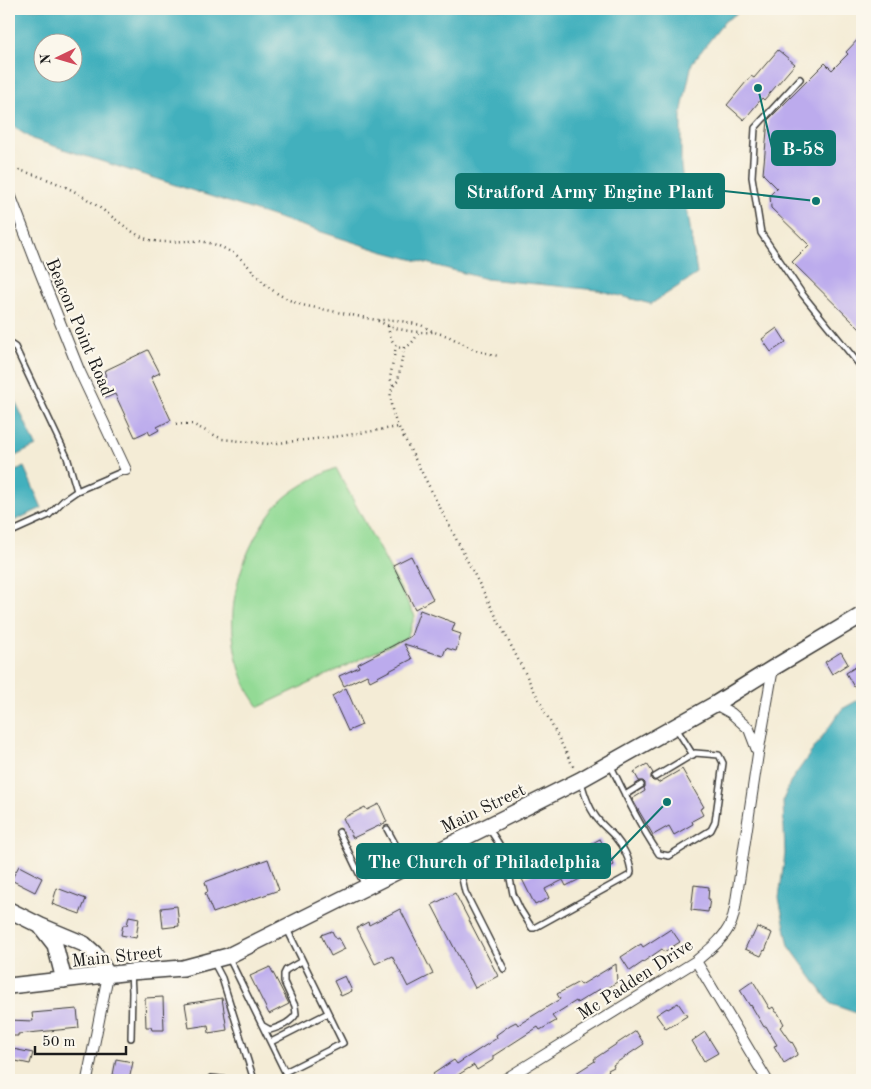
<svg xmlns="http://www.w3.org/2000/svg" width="871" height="1089" viewBox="0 0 871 1089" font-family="'Old Standard TT',serif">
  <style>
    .green { fill: #93da95; stroke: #587b58 }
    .water { fill: #42b0bd; stroke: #2f666c; fill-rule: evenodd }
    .building { fill: #bcabed }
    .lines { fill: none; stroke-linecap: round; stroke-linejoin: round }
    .lane-casing { stroke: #3c3b38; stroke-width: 8 }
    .street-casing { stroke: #3c3b38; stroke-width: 12 }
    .secondary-casing { stroke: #3c3b38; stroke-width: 18 }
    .path { stroke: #3c3b38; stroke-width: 2.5; stroke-dasharray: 1 4; stroke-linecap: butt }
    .lane { stroke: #fff; stroke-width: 5 }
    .street { stroke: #fff; stroke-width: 10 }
    .secondary { stroke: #fff; stroke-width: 15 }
    .labels { text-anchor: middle; stroke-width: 4.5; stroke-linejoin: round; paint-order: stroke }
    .street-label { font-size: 18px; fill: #1c1c1c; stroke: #fbf7ec }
    .leader { fill: none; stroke: #0f766e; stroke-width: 2 }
    .callout-dot { fill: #0f766e; stroke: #fbf7ec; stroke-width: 2 }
    .callout { fill: #0f766e; stroke: #0f766e; stroke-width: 2 }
    .callout-label { font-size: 19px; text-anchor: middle; font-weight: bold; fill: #fff }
  </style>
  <rect width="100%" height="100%" fill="#fbf7ec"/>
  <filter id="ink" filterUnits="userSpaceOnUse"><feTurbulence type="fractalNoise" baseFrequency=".02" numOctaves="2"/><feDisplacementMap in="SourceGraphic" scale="10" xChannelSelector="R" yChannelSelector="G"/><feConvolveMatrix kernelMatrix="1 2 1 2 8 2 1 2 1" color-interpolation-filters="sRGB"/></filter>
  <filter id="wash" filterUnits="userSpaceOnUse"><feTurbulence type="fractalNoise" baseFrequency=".0096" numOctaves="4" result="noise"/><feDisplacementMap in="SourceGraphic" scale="20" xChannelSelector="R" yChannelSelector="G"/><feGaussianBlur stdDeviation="1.12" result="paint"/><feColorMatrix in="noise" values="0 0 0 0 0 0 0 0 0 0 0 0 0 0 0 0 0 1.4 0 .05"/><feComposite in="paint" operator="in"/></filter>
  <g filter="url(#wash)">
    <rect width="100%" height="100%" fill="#f4ecd6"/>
    <path class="green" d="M336 468 415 616 407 637 259 707C255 701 250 694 247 688 226 642 229 595 249 550 257 533 263 521 275 507 291 489 314 478 336 468Z"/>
    <path class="water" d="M9 9H744L725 21 692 63 681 114V167L697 274 651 304 597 290 486 279 381 251 32 139 9 124ZM42 42H72V72H42Z
      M9 387 36 446 9 459Z
      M24 467 42 508 9 523V474Z
      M862 698V1015L831 1004 789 946 779 898 785 854 783 801 790 782 842 709Z"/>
    <g id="blocks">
      <path class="building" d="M862 35V331L792 262 809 245 771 208 770 195 777 188 763 174 768 120 825 63 832 70 848 54 846 52Z
        M778 50 795 64 764 100 762 98 744 120 727 105 751 76 754 78Z
        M777 328 786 342 771 352 762 339Z
        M148 350 160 373 151 377 171 420 157 427 159 430 150 435 148 431 135 437 115 394 106 398 98 380 106 376 104 371Z
        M411 556 433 599 415 609 393 565Z
        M420 610 455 623 452 631 461 634 456 651 446 648 443 656 404 644 412 659 370 681 367 675 344 686 339 676 359 667 358 664 411 636Z
        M841 652 848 664 832 674 825 662Z
        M862 663V682L854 687 846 673Z
        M346 688 362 725 348 731 332 696Z
        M647 764 653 773 651 775V779L653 781H657L658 783 682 769 704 807 700 809 703 815 692 821 693 824 674 835 669 826 653 835 632 799 645 791 644 788 645 787V783L643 781H639L634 772Z
        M379 804 387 822 353 838 343 818 365 807 367 810Z
        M600 839 614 865 600 872 595 864 577 873 580 879 566 886 563 880 545 889 549 898 535 905 522 879 555 863 552 857 565 850 568 856Z
        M268 859 279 890 213 913 205 893 208 892 205 882Z
        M19 866 42 878 35 892 11 880Z
        M694 885 709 887 708 899H710L708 912 691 910Z
        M57 888 86 899 80 914 52 904Z
        M455 893 498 976 475 988 432 905Z
        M177 906 179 926 163 928 161 908Z
        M400 909 433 974 408 987 392 956 375 964 357 928 368 922 369 925Z
        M129 916 139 918 136 938 121 935 123 925H127Z
        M757 927 772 933 765 951 764 950 761 956 745 949 750 938H752Z
        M671 929 680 942 664 952 662 949 630 971 621 957 641 944 643 947Z
        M332 931 336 939 339 938 345 949 331 956 321 935Z
        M616 964 617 982 601 992 600 989 577 1003 576 1001 552 1016 556 1021 540 1030 538 1027 493 1056V1060L477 1070 474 1065 450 1080H437L433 1074 454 1060 457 1064 497 1038 496 1035 510 1025 516 1022 518 1025 560 999 557 994 579 982 581 985Z
        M270 967 289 1004 269 1014 250 976Z
        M345 976 352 991 341 996 334 981Z
        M753 981 770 1009 773 1007 776 1012 778 1013 784 1024 780 1027 791 1043 792 1042 796 1049 797 1055 784 1063 774 1046 777 1045 766 1026 764 1027 751 1005 750 1006 740 990Z
        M163 997 164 1030H152L151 1027H146L145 998Z
        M222 998 227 1030 209 1033 208 1025 189 1028 185 1004Z
        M678 1003 687 1016 666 1029 656 1015 667 1008 668 1009Z
        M77 1009 79 1028 18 1034V1036H9V1020L33 1021 32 1013Z
        M636 1031 644 1044 613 1065 614 1067 608 1070 609 1071 595 1080H565L595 1061 594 1059Z
        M705 1032 718 1053 704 1061 692 1041Z
        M13 1049 33 1053 30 1064 11 1060Z
        M116 1059 133 1062 129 1080H112Z"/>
    </g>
  </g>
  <g filter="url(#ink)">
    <use href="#blocks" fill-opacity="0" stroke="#3c3b38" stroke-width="1"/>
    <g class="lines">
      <defs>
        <path id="lane" d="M800 79 755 128 752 177 761 233 803 295 862 368
          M9 343 15 347 67 457 77 491
          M9 533 49 515 64 500 77 491 126 470
          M676 728 693 755
          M610 764C625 795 640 826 659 854L669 856 711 830 715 822 723 763 719 755 695 753 655 777
          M625 795 641 785
          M488 827 499 844 506 858 513 894 520 909 532 928H534L630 875 631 872C630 860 623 846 615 837 608 829 599 823 594 814 587 804 584 792 581 782
          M387 829 406 864
          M339 832 365 886
          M447 848 461 874 465 892 504 969
          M229 958 285 1072 343 1043 287 929
          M213 961 222 978 254 1080
          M263 1026 270 1030C280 1027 291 1023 296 1014L295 1006 284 982V974L286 970 302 961
          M131 1038 132 992 131 973
          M271 1042 328 1013
          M211 1078 229 1080"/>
        <path id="street" d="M9 194 11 197 36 262 79 370 126 470
          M715 704 731 713 749 729 757 750
          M696 961 767 1080
          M87 1080 108 975
          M504 1080 696 961C709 950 724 939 731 923 733 918 734 913 735 908L758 754 773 668"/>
        <path id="secondary" d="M9 910 41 926 84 944 95 954 108 975
          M41 927 55 945 64 980
          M9 986 131 972 183 968 228 956 580 780 715 704 773 668 862 615"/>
      </defs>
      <use href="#lane" class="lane-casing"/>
      <use href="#street" class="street-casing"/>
      <use href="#secondary" class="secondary-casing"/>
      <path class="path" d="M9 167C36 175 63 183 87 199 96 205 106 212 115 219 125 226 135 235 147 239 160 244 175 241 189 241 203 240 217 244 229 251 244 258 253 273 265 284 276 294 288 300 302 305L376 320H396L421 325 434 332 448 336 475 350 498 356
        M378 321C395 330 414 333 433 332
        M388 326C391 351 407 356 418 333
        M404 347 398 381C386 390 391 409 396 422L575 770
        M393 385 390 378 396 346
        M176 424H192L222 439 269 444 341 436 399 427"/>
      <use href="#lane" class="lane"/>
      <use href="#street" class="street"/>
      <use href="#secondary" class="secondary"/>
    </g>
  </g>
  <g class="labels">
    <g class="street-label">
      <text transform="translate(80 327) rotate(67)" y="6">Beacon Point Road</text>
      <text transform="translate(483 808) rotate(-26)" y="6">Main Street</text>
      <text transform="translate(117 956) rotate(-6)" y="6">Main Street</text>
      <text transform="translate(635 979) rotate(-33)" y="6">Mc Padden Drive</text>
    </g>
  </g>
  <path class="leader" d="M758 88L772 148M816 201L724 191M667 802L610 861"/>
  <g class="callout-dot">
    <circle cx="758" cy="88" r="5"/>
    <circle cx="816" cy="201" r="5"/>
    <circle cx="667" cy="802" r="5"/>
  </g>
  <g class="callout">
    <rect x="772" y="131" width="63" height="34" rx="5"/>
    <rect x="456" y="174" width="268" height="34" rx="5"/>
    <rect x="357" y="844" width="253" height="34" rx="5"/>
  </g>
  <g class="callout-label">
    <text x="803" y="155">B-58</text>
    <text x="590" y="198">Stratford Army Engine Plant</text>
    <text x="484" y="868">The Church of Philadelphia</text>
  </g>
  <rect width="871" height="1089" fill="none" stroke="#fbf7ec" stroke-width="30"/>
  <g transform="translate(58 58) rotate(265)"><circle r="24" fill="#fbf7ec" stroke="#a29f99"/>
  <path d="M0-4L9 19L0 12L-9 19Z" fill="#d1495b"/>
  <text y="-8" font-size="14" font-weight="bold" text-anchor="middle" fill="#1c1c1c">N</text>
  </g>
  <path d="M35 1046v8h91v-8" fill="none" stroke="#1c1c1c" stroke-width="2.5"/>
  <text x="42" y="1046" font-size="15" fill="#1c1c1c" stroke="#fbf7ec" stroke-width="4" paint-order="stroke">50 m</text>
</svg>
